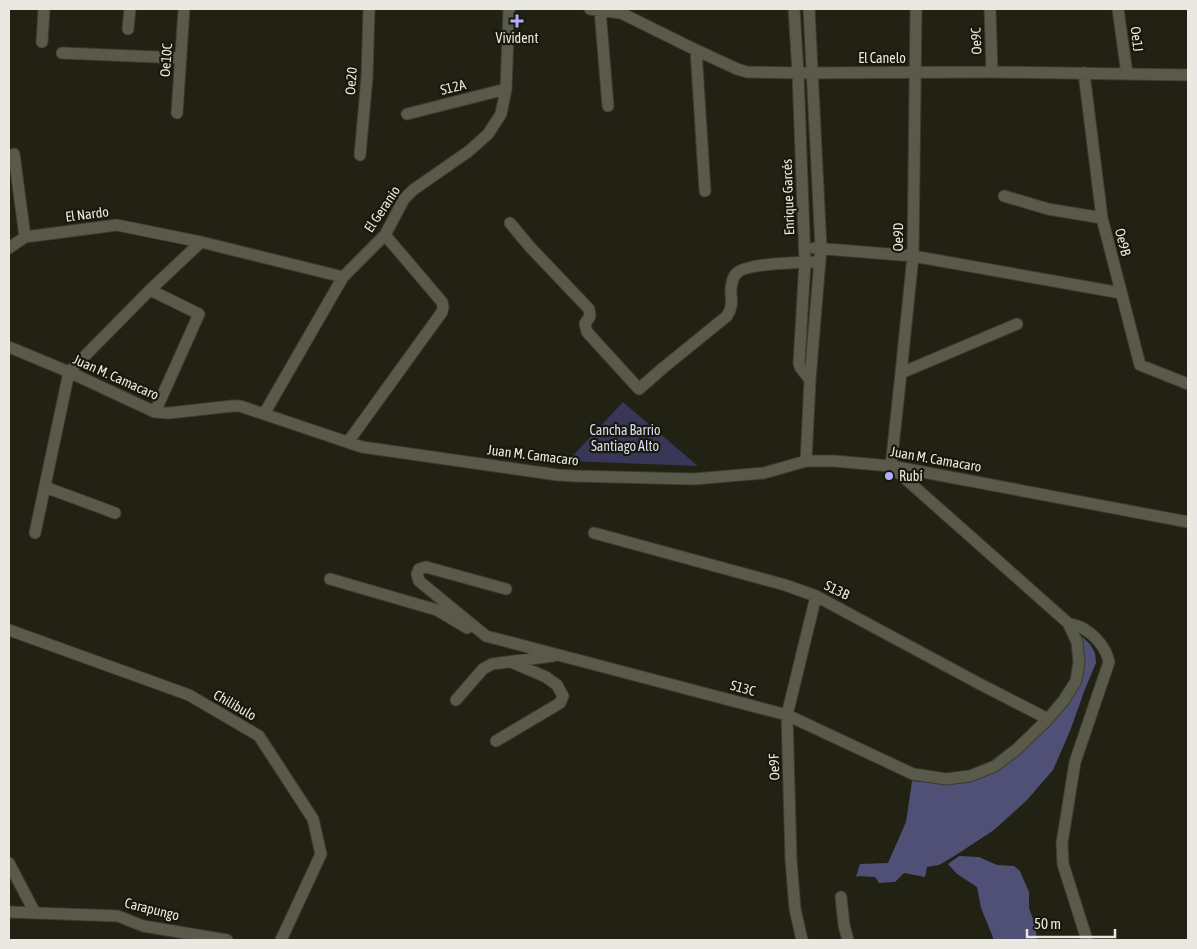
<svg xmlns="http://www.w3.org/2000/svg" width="1197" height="949" viewBox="0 0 1197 949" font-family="'Asap Condensed',sans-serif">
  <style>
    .green { fill: #383758 }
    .forest { fill: #504f75 }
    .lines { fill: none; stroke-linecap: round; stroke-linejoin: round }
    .street-casing { stroke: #3c3c33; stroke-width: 13 }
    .street { stroke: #5a5a4b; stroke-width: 11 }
    .poi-dot { fill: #b0aefa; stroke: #18180b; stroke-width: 2 }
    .labels { text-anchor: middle; stroke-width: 4.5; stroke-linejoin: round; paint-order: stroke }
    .poi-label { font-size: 14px; fill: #e9e9e1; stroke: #18180b }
    .street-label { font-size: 14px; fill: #e9e9e1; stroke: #18180b }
    .park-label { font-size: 14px; fill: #d9daf5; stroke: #18180b }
  </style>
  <rect width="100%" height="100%" fill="#212114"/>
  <path class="green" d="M623 402 698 466 568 461Z"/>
  <path class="forest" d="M1080 635 1090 644 1095 653 1096 663 1085 689 1070 731 1053 770 1027 800 994 830 956 855 939 865 927 867 925 877 904 873 895 882 879 883 875 877 859 876 856 877 860 864 888 863 906 822 912 781 946 784 971 782 996 770 1020 753 1054 721 1069 702 1081 681 1085 656Z
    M959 856 979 857 997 865 1014 866 1020 871 1029 892V908L1035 924 1037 940H994L981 908 977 887 957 874 948 864Z"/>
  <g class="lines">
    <defs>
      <path id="street" d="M590 9 621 13 696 50 737 69 747 72 798 73 992 72 1188 75
        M794 9 798 73 805 262 799 363 800 367 810 380
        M916 9 913 256 901 373 891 466 1068 623C1073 625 1080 626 1084 629 1096 636 1106 648 1109 662L1075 762 1062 843 1063 864 1087 940
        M990 9 992 72
        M1118 9 1127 74
        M600 10 608 106
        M128 29 130 9
        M42 42 44 9
        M696 50 705 191
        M62 53 181 58
        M1084 73 1102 218 1140 365 1188 384
        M177 113 184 9
        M407 114 506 89
        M14 154 25 237
        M360 155 367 77 369 9
        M1004 196 1048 209 1102 218
        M510 223 530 247 589 309 590 316 585 324 587 332 639 389 663 368 727 316C736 302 728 295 732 283 732 280 735 274 737 273 746 263 805 262 820 262
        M9 248 25 237 117 225 201 242 343 277 385 235 404 199 413 190 469 151 488 134 501 114 506 89 509 9
        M814 248 913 256 1121 293
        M150 290 199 314 155 412
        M9 347 69 372 155 412 169 413 232 406H240L362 447 558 475 574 476 694 479 764 473 806 461H834L891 466 1188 522
        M901 373 1017 324
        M264 414 343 277
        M348 442 442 312 443 307 442 302 385 235
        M806 461 810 380 821 248 809 9
        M45 487 115 513
        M35 533 69 372 150 290 201 242
        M594 533 785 585 816 596 978 683 1048 719
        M330 579 437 610 467 628
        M506 589 426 567 419 569 417 574 419 581 486 636 787 715 913 774 946 779 970 776 995 766 1017 749 1048 719 1064 700 1076 681 1079 662 1077 642 1068 623
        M9 630 189 695 259 736 313 819 321 854 281 940
        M456 700 483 669 492 664 553 656
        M496 741 560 703 563 696 557 685 546 677 511 662
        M9 863 35 913
        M841 897 844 925 848 940
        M9 912 118 916 143 926 227 940
        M802 940 795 909 791 860 787 715 816 596"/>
    </defs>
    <use href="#street" class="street-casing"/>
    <use href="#street" class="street"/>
  </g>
  <g class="poi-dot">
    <path d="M514.5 13.5h5v5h5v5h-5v5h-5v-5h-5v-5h5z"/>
    <circle cx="889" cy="476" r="5"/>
  </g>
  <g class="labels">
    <g class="poi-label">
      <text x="517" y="43">Vivident</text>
      <text x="899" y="481" text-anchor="start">Rubí</text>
    </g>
    <g class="street-label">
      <text transform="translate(1137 39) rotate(83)" y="5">Oe1J</text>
      <text transform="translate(976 41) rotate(-92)" y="5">Oe9C</text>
      <text x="882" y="63">El Canelo</text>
      <text transform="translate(166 60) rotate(-86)" y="5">Oe10C</text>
      <text transform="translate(351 81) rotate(-86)" y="5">Oe20</text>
      <text transform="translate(453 87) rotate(-14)" y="5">S12A</text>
      <text transform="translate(788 197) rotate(-92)" y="5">Enrique Garcés</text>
      <text transform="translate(382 209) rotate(-56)" y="5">El Geranio</text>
      <text transform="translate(87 214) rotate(-7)" y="5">El Nardo</text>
      <text transform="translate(898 237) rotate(-89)" y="5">Oe9D</text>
      <text transform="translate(1123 242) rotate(76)" y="5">Oe9B</text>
      <text transform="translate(116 377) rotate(24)" y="5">Juan M. Camacaro</text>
      <text transform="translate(533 455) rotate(7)" y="5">Juan M. Camacaro</text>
      <text transform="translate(936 459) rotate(10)" y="5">Juan M. Camacaro</text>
      <text transform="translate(837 590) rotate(26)" y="5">S13B</text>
      <text transform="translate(743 688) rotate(15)" y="5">S13C</text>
      <text transform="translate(235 705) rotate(30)" y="5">Chilibulo</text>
      <text transform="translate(774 767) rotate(-92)" y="5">Oe9F</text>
      <text transform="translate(152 909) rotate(14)" y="5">Carapungo</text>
    </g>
    <g class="park-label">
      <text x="625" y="435">Cancha Barrio<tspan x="625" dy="16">Santiago Alto</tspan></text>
    </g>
  </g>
  <rect width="1197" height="949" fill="none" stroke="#e9e9e1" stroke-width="20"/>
  <path d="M1027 929v8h88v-8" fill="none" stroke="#e9e9e1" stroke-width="2.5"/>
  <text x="1034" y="929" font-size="15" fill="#e9e9e1" stroke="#18180b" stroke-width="4" paint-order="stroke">50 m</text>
</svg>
